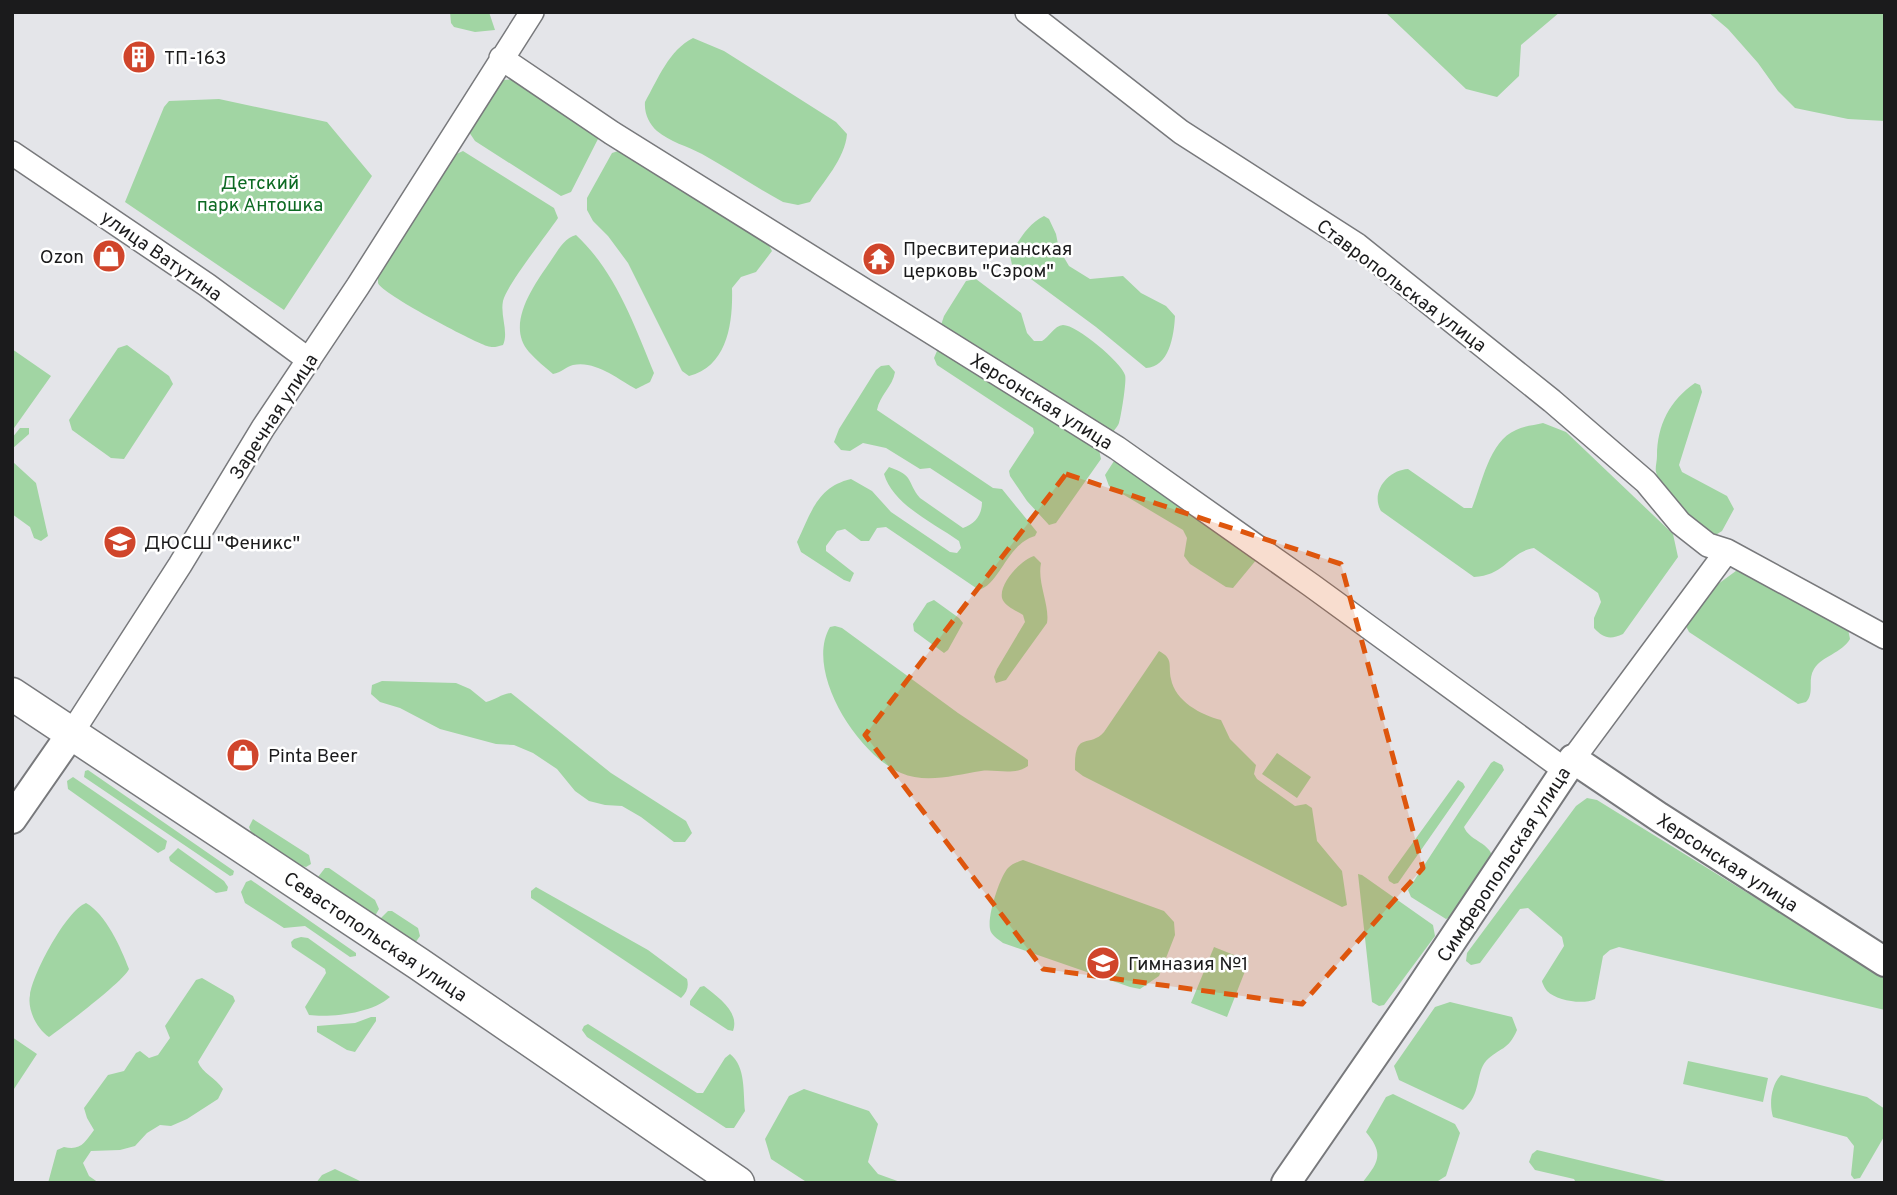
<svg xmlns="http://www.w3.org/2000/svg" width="1897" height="1195" viewBox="0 0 1897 1195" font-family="Overpass,sans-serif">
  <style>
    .green { fill: #a1d5a3 }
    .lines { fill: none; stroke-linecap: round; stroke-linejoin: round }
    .minor-casing { stroke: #78797c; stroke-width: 26 }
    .tertiary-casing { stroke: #78797c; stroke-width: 32 }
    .secondary-casing { stroke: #78797c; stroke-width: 35 }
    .minor { stroke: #fff; stroke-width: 23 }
    .tertiary { stroke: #fff; stroke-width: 28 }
    .secondary { stroke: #fff; stroke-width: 32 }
    .marked { fill: #de560d; fill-opacity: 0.2; stroke: #de560d; stroke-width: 5; stroke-dasharray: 14 9; stroke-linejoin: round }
    .labels { text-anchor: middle; stroke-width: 5; stroke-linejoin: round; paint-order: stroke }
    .poi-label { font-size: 19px; fill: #1b1b1c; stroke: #fff; text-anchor: start }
    .park-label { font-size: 19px; fill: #0d6a23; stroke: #fff }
    .street-label { font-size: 19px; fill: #1b1b1c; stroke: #fff }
  </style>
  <rect width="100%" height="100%" fill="#e4e5e9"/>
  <path class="green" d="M450 12H489L495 30 475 32 454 27 451 23Z
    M1385 12H1560L1521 45 1519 76 1497 97 1466 89Z
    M1708 12H1885V121L1848 119 1795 108 1778 91 1758 63 1728 29Z
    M693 38 724 51 836 122 847 134C845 159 823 182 810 202L798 205 783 202C755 187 729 169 702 154 687 146 670 142 657 131 649 124 644 113 645 102 658 79 669 50 693 38Z
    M515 79 599 137 571 192 561 196 475 141 469 132 494 86 504 80Z
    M219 99 327 122 372 176 284 310 125 202 164 107 169 101Z
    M621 150 767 242 772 251 756 272 741 277 732 288C733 322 728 366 689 376L682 371 628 263 608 236 593 221 587 210V198L612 153Z
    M463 151 554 208 558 218C546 236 508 283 503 301 500 316 509 332 503 345 496 347 493 348 487 346 472 341 382 294 378 283 378 282 378 273 378 272L452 156Z
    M1044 216 1049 219 1056 234 1059 249 1069 266 1090 279 1123 276 1141 293 1166 306 1175 316C1174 336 1169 367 1146 368L1096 327 1012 265 1010 255C1019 240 1028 224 1044 216Z
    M576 235C615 271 634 324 654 373L650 382 636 389C618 379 595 360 573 365 567 366 561 373 553 374 545 367 536 360 529 352 505 325 534 285 550 262 557 252 564 238 576 235Z
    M976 279 1021 313 1027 333 1034 341H1042C1049 337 1054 326 1063 325 1077 325 1121 362 1125 375 1127 380 1121 417 1119 423 1118 426 1115 429 1113 432H1105L941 325 944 316 966 281Z
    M127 345 169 376 173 384 124 459 111 458 72 430 69 420 118 348Z
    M945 348 1094 444 1099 450 1101 459 1056 523 1049 525 1027 501 1010 476 1009 471 1034 433 1033 428 937 365 934 358 937 351Z
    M12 349 51 376 12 431Z
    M889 365 895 372C893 386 879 396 877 410L993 488 1002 489 1037 532 1035 536C1007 544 1000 584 979 590L886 527 877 528 869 541H861L845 529 837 531 826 546V551L854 573 850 582 844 580 801 552 797 542C811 513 817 487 851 479L872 491 891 512 950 552 957 553 961 548 959 541C934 523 893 505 884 474L889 467C915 476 906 481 920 498L963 528C975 524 982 515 982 502L930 468 920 469 886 448 863 443 850 451 841 450 834 442 839 429 876 370 881 366Z
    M1695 383 1700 385 1702 392 1679 465 1682 472 1727 496 1734 509 1722 531 1714 536C1697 521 1662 496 1656 472 1655 468 1657 461 1657 456 1657 425 1670 400 1695 383Z
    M1543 423 1566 432 1673 534 1678 557 1623 634C1610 640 1603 638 1594 628V618L1601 602 1598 593 1534 548C1509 552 1506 575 1474 577L1381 511C1370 492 1388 470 1408 469L1464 508H1472C1482 484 1489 441 1516 430 1524 426 1535 425 1543 423Z
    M20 428H29V434L12 449V438Z
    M1119 459 1257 559 1233 588 1226 587 1190 564 1184 556 1187 538 1183 530 1109 486 1105 475 1114 461Z
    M13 462 36 483 48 536 41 541 34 538 30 527 12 514Z
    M1034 556 1041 563C1037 583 1050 605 1047 623L1006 680 996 683 994 677 997 669 1025 622 1023 615C1017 611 1004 606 1002 598 999 583 1021 560 1034 556Z
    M1740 568 1848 629 1850 639C1842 653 1822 656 1814 669 1807 680 1815 693 1806 702L1798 704 1689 632 1686 626 1714 587Z
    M934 600 959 618 963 623 948 650 944 653 914 631 913 624 927 603Z
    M835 626 842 628 958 713 1024 757 1028 760V766C1014 776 996 769 981 771 955 775 926 784 901 773 858 755 804 671 830 627Z
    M1159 651C1174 659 1168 665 1171 679 1175 701 1201 715 1221 720L1230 739 1256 765 1254 774 1257 779 1295 806 1306 804 1312 808 1317 841 1342 871 1347 905 1342 907 1083 776 1075 770C1074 729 1089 749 1104 732Z
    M382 681 456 683 470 689 486 702C496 700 501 694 511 693L611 773 686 821 692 833 685 842H674L641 817 622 806 605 805 589 801 575 791 557 769 533 753 514 745 496 744 440 729 400 708 380 702 371 694 372 685Z
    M1277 753 1311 777 1297 798 1262 774Z
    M1494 761 1502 765 1504 770 1464 827C1469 840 1487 842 1492 855L1450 917 1446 919 1411 897 1408 890 1491 763Z
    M88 770 234 871 233 875 230 876 84 777 85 771Z
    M73 777 167 841 165 849 158 853 68 789 67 781Z
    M1458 780 1463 783 1465 787 1398 883 1394 884 1389 881 1388 877Z
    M1587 798 1597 800 1885 978V1010L1619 947 1610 950 1603 956 1595 999C1584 1005 1557 1001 1547 991 1546 990 1542 983 1542 981L1564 946 1562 937 1528 908 1520 909 1480 963 1471 965 1466 961 1467 953 1576 806Z
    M253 819 309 855 311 864 306 867 298 865 251 832 249 827Z
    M178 848 224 881 228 887 227 891 216 893 170 861 169 857Z
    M1023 860 1164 911 1174 922 1175 935 1159 976 1140 989 1130 987 1003 943C999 940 993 936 991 932 985 921 1000 876 1008 868 1012 864 1017 862 1023 860Z
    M325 868H329L375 900 379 909 375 916 318 881V877Z
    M1358 874 1362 875 1433 925 1435 936 1384 1005 1379 1006 1372 1002Z
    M251 880 356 953V956L350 957 305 926 284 928 245 903 241 892 246 882Z
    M536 887 648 950 687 979C689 987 687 992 681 998L531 898V891Z
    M86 903C106 914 121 948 129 969 124 981 63 1027 49 1037 37 1029 27 1010 30 995 33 973 66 911 86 903Z
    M388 911H392L418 928 420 936 415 943 381 923 380 919Z
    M301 937 308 938 390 997C373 1013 331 1018 309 1015L305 1007 326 973 325 969 292 947 291 942 294 939Z
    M1214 947 1249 961 1227 1017 1191 1003Z
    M202 978 233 996 235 1001 198 1062C202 1073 216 1078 223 1089L218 1099 187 1119 171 1126 160 1125 147 1133 135 1146 120 1150 91 1151 83 1163 89 1176 99 1183H48L57 1150 64 1147C81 1151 85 1142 94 1130L87 1118 84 1108 108 1075 124 1071 136 1053 140 1051 149 1058 158 1055 170 1038 165 1026 196 980Z
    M704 986C718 997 740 1012 733 1031L728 1030 690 1005V1001L700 987Z
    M1450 1002 1512 1017 1517 1030C1508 1051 1500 1047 1486 1061 1475 1074 1482 1094 1463 1110L1399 1080 1394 1066 1435 1007Z
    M371 1017H376V1021L355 1052 347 1050 317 1032V1026L355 1023Z
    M588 1024 697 1093H703L725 1058 730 1054C746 1066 743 1093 745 1111L734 1128H726L587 1037 582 1030 584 1026Z
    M12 1037 37 1054 12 1092Z
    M1688 1061 1768 1078 1763 1102 1683 1084Z
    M1781 1075 1867 1097 1885 1109V1135L1860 1178 1854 1179 1851 1175 1854 1146 1847 1137 1773 1117C1769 1104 1771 1085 1781 1075Z
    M804 1089 869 1111 878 1124 868 1162 878 1174 903 1183H808L771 1159 765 1139 789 1096Z
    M1393 1094 1455 1124 1460 1133 1446 1176 1438 1181 1362 1183C1379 1162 1384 1154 1366 1132L1386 1097Z
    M1537 1150 1674 1183H1576L1574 1179 1535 1170 1529 1162 1532 1154Z
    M335 1169 360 1181 364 1183H316L322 1175Z"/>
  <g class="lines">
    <defs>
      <path id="minor" d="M1027 12 1181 132 1357 245 1552 401 1646 482 1680 523 1708 545 1727 551 1885 637
        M501 58 612 133 1117 448 1311 585 1565 770
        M12 153 207 285 309 360
        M71 734 180 565 263 428 358 286 532 12
        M1573 759 1727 551"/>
      <path id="tertiary" d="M12 819 71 734
        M1286 1183 1411 1002 1573 759 1659 817 1885 962"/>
      <path id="secondary" d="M12 694 419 964 738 1183"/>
    </defs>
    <use href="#minor" class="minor-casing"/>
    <use href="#tertiary" class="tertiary-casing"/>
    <use href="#secondary" class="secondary-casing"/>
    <use href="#minor" class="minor"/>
    <use href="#tertiary" class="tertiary"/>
    <use href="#secondary" class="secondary"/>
  </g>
  <path class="marked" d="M1066 474 1341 564 1423 868 1302 1004 1043 969 865 735Z"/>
  <defs>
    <symbol id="building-disc" viewBox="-11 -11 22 22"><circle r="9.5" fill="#d0452b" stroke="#fff"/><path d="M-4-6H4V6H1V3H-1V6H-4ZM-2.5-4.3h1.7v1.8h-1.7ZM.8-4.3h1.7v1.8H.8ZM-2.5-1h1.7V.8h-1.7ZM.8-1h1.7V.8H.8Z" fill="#fff"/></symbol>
    <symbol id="shop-disc" viewBox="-11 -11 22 22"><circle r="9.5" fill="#d0452b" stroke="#fff"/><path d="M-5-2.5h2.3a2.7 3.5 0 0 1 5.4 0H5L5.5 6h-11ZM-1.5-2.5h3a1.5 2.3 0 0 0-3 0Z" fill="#fff"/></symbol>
    <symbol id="temple-disc" viewBox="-11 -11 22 22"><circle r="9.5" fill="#d0452b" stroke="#fff"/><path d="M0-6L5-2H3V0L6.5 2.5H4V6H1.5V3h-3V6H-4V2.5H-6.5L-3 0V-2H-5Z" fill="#fff"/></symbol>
    <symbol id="school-disc" viewBox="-11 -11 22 22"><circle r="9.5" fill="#d0452b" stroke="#fff"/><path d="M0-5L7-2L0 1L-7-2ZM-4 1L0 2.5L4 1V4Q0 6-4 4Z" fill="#fff"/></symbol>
  </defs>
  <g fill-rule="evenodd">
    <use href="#building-disc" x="120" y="38" width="38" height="38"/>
    <use href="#shop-disc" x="90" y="237" width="38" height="38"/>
    <use href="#temple-disc" x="860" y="240" width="38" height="38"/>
    <use href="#school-disc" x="101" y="523" width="38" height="38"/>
    <use href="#shop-disc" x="224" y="736" width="38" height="38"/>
    <use href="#school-disc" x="1084" y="944" width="38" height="38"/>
  </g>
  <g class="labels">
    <g class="poi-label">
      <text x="164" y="64">ТП-163</text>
      <text x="903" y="255">Пресвитерианская<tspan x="903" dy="22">церковь "Сэром"</tspan></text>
      <text x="84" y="263" text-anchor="end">Ozon</text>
      <text x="144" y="549">ДЮСШ "Феникс"</text>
      <text x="268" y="762">Pinta Beer</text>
      <text x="1128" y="970">Гимназия №1</text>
    </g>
    <g class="park-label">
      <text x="260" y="189">Детский<tspan x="260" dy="22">парк Антошка</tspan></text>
    </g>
    <g class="street-label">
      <text transform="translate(162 255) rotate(35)" y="7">улица Ватутина</text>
      <text transform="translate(1402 285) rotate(37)" y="7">Ставропольская улица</text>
      <text transform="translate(1042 401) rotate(32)" y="7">Херсонская улица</text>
      <text transform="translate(273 416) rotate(-57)" y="7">Заречная улица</text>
      <text transform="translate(1728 862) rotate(33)" y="7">Херсонская улица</text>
      <text transform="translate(1503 864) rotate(-57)" y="7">Симферопольская улица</text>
      <text transform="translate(376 936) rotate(34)" y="7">Севастопольская улица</text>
    </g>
  </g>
  <rect width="1897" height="1195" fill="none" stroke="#1b1b1c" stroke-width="28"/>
</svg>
